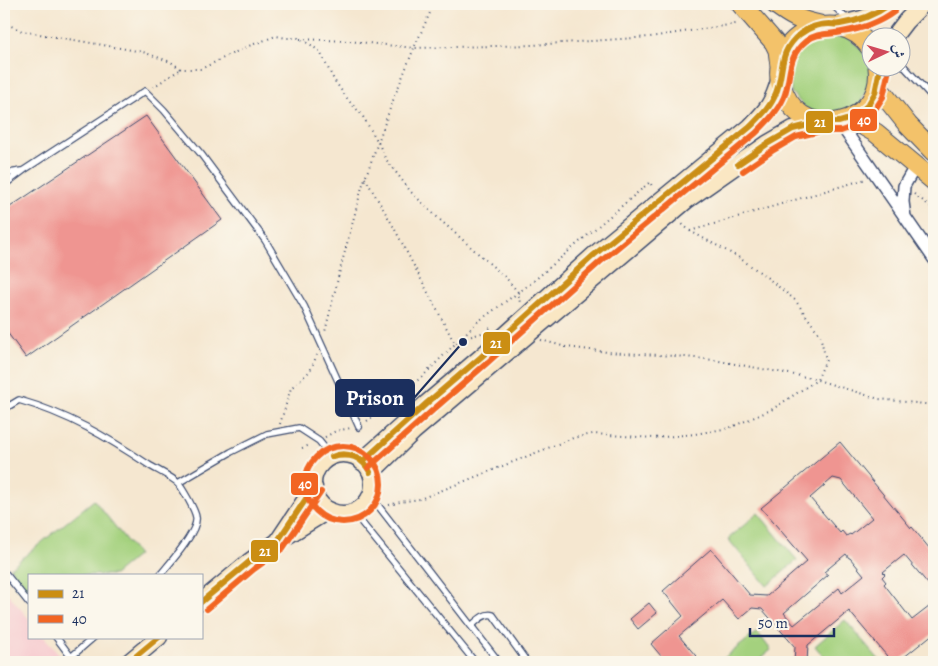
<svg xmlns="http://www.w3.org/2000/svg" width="938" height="666" viewBox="0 0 938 666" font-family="Alegreya,Amiri,serif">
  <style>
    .built { fill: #f7cfd2 }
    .green { fill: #a4d17e; stroke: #60806e }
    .building { fill: #ef9591; fill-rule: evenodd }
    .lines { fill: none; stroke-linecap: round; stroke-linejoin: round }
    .service-casing { stroke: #3c4b6f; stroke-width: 8 }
    .minor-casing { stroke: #3c4b6f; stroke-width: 14 }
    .secondary-casing { stroke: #3c4b6f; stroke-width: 19 }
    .trunk-casing { stroke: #3c4b6f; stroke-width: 21 }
    .path { stroke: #3c4b6f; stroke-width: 2; stroke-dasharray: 1 4; stroke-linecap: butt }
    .service { stroke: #fff; stroke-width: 5.5 }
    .minor { stroke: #fff; stroke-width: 11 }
    .secondary { stroke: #fae7c3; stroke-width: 16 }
    .trunk { stroke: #f3c26a; stroke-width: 19 }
    .bus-1-casing { stroke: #fbf7ec; stroke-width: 10 }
    .bus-2-casing { stroke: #fbf7ec; stroke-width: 10 }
    .bus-1 { stroke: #cb8e13; stroke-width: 6 }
    .bus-2 { stroke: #f26522; stroke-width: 6 }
    .leader { fill: none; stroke: #1b2f5e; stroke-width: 2 }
    .callout-dot { fill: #1b2f5e; stroke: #fbf7ec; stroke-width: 2 }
    .callout { fill: #1b2f5e; stroke: #1b2f5e; stroke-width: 2 }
    .callout-label { font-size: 21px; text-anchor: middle; font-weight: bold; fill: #fff }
    .line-badge { stroke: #fbf7ec; stroke-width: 2 }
    .badge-label { font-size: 14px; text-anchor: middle; font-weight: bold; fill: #fff }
  </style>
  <rect width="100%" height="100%" fill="#fbf7ec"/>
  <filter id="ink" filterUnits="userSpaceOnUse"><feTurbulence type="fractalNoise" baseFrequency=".02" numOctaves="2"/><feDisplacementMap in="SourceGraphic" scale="10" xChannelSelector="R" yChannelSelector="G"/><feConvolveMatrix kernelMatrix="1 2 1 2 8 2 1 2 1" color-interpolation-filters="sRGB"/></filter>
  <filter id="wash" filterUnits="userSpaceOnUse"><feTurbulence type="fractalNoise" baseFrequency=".0096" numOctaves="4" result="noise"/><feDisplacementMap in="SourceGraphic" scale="20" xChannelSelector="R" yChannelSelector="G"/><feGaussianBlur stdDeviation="1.12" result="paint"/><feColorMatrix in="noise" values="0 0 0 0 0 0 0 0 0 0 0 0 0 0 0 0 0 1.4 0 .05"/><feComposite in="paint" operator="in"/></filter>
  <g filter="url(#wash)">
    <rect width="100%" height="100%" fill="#f5e7d0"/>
    <path class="built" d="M4 589 29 619V637H44L64 660 61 662H4Z"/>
    <path class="green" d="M843 33 868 55 870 62 872 78 860 104 837 116 809 112 791 92 788 63 806 38Z
      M94 500 138 555 114 575H29V592L10 568Z
      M758 513 797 560 767 586 728 539Z
      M845 620 881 662H828L815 646Z
      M757 632 771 650 756 662H726L723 659Z"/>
    <g id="blocks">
      <path class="building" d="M146 116 222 220 26 358 4 328V211Z
        M840 442 911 528 912 527 934 554V591L904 555 883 572 885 574 882 577 886 582 884 584 912 620 934 603V633L898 662H892L849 611 808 645 807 662H794L795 647 762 609 752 608 739 619 722 600 679 636 701 662H666L651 644 683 616 663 591 711 549 750 595 767 596 807 561 761 508ZM833 478 841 480 872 518 851 535 850 534 846 536 842 531 840 533 810 498ZM846 554 849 558H850L864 575 842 593 839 588 794 625 784 613 828 575 824 572Z
        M649 603 657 613 638 629 630 619Z"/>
    </g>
  </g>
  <g filter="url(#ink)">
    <use href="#blocks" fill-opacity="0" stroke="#3c4b6f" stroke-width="1"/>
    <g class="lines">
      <defs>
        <path id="service" d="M832 4 848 20
          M900 62 934 99
          M4 174 21 171
          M4 185 24 170 145 91 164 110 201 154 265 240 304 306 359 427
          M4 409 19 400C68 414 107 437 149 465 157 470 172 477 178 483 183 489 195 510 196 517 199 531 169 564 160 575
          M178 483 231 452 267 434 299 428 319 441 332 457
          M371 495 380 508 499 662
          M353 512 475 662
          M6 574 29 603
          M471 626C477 621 485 612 493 615L527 662
          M56 637 71 657 94 637"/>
        <path id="minor" d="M839 122 905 217
          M916 165 904 186 903 202 905 217 934 259"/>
        <path id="secondary" d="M838 25 862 19 878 13 890 4
          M893 38 906 21 923 4
          M313 484a30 30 0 1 1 60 0a30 30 0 1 1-60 0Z
          M362 462 371 453 427 403 481 357 594 255 750 127C768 109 773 103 780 78
          M371 473 413 432 687 200 767 144 793 129 820 122
          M280 538 314 487
          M201 602 249 562 277 542 329 510
          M129 662 159 637"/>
        <path id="trunk" d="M741 4 774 42 778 50 780 66
          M775 4C791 16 800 21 820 25
          M870 47C836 0 761 39 784 93 806 145 885 124 878 68
          M877 86 908 125 934 152
          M845 121 862 125 876 133 934 181"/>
      </defs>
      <use href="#service" class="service-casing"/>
      <use href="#minor" class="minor-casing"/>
      <use href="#secondary" class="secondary-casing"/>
      <use href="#trunk" class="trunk-casing"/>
      <path class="path" d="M434 4 414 48 532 45 650 37 736 24 738 22
        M4 20 7 24 22 31 143 52 171 62 181 69H201L246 47 276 36 286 38H298L311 45 320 52 334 80 349 101 362 115 378 142 385 158 411 192 439 219 506 278 518 292 520 303
        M300 39 349 41 414 48 392 103 362 187 340 270 325 332
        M153 87 181 69
        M365 178 392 224 455 344 476 323 530 284 650 182 653 188
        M914 194 934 209
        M690 231 866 179
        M541 340 566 347 607 352 675 356 714 360 811 378 879 399 934 405
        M367 421 379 413 425 374 455 344 469 337 485 332 493 326
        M280 424 291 388 310 371 317 355
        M325 437 336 431 351 428
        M302 448 310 445
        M389 505 400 502 420 499 573 438 593 434 654 438 695 434 729 428 771 410 817 380 826 360 820 335 795 300 764 275 738 257 690 231 681 223"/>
      <use href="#service" class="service"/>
      <use href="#minor" class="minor"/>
      <use href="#secondary" class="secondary"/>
      <use href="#trunk" class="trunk"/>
      <defs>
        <path id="bus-1" d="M738 164 767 144 793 129 820 122H839L852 118 858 114 868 105 875 93 880 68
          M332 457C346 450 365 458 370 472
          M332 457C350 453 361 456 370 472
          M362 462 427 403 481 357 594 255 750 127C760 117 771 107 776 93 785 70 777 53 800 34 808 28 818 24 829 24 833 24 836 25 840 24 859 21 875 15 890 4
          M201 602 249 562 277 542 314 487
          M129 662 159 637"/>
        <path id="bus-2" d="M743 171 772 151 796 137 821 131H841L855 126 863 121 874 111 883 97 889 69
          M305 484a38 38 0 1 1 76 0a38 38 0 1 1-76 0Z
          M368 468 433 410 487 363 600 262 756 133C767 122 778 111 784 97 792 76 786 57 806 41 817 32 829 35 842 32 862 29 879 23 895 11
          M207 609 254 569 283 548 321 492"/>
      </defs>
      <use href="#bus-1" class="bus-1-casing"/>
      <use href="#bus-2" class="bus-2-casing"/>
      <use href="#bus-1" class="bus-1"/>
      <use href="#bus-2" class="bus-2"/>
    </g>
  </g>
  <path class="leader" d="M463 342L414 398"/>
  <circle class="callout-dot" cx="463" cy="342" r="5"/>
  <rect class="callout" x="336" y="380" width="78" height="36" rx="5"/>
  <g class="callout-label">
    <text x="375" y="405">Prison</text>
  </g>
  <g class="line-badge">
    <rect x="849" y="108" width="29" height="24" rx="5" fill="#f26522"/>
    <rect x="805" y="110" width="29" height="24" rx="5" fill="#cb8e13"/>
    <rect x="482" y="331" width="29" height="24" rx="5" fill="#cb8e13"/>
    <rect x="290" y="472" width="29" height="24" rx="5" fill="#f26522"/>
    <rect x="250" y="539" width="29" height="24" rx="5" fill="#cb8e13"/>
  </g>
  <g class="badge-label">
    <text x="864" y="125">40</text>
    <text x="820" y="127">21</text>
    <text x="496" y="348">21</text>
    <text x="305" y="489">40</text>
    <text x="265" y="556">21</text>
  </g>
  <rect width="938" height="666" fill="none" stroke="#fbf7ec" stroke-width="20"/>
  <rect x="28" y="574" width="175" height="65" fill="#fbf7ec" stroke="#a1a7b3"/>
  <rect x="38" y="590" width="25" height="8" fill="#cb8e13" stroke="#a1a7b3"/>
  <text x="72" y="598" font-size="15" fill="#1b2f5e">21</text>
  <rect x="38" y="615" width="25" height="8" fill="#f26522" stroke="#a1a7b3"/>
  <text x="72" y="624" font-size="15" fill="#1b2f5e">40</text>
  <g transform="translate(886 52) rotate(85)"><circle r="24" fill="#fbf7ec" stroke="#a1a7b3"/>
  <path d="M0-4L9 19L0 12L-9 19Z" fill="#d1495b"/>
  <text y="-8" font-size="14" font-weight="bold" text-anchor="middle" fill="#1b2f5e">ش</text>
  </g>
  <path d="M750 628v8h84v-8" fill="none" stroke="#1b2f5e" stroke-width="2.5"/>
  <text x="758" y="628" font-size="15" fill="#1b2f5e" stroke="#fbf7ec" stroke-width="4" paint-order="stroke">50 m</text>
</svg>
